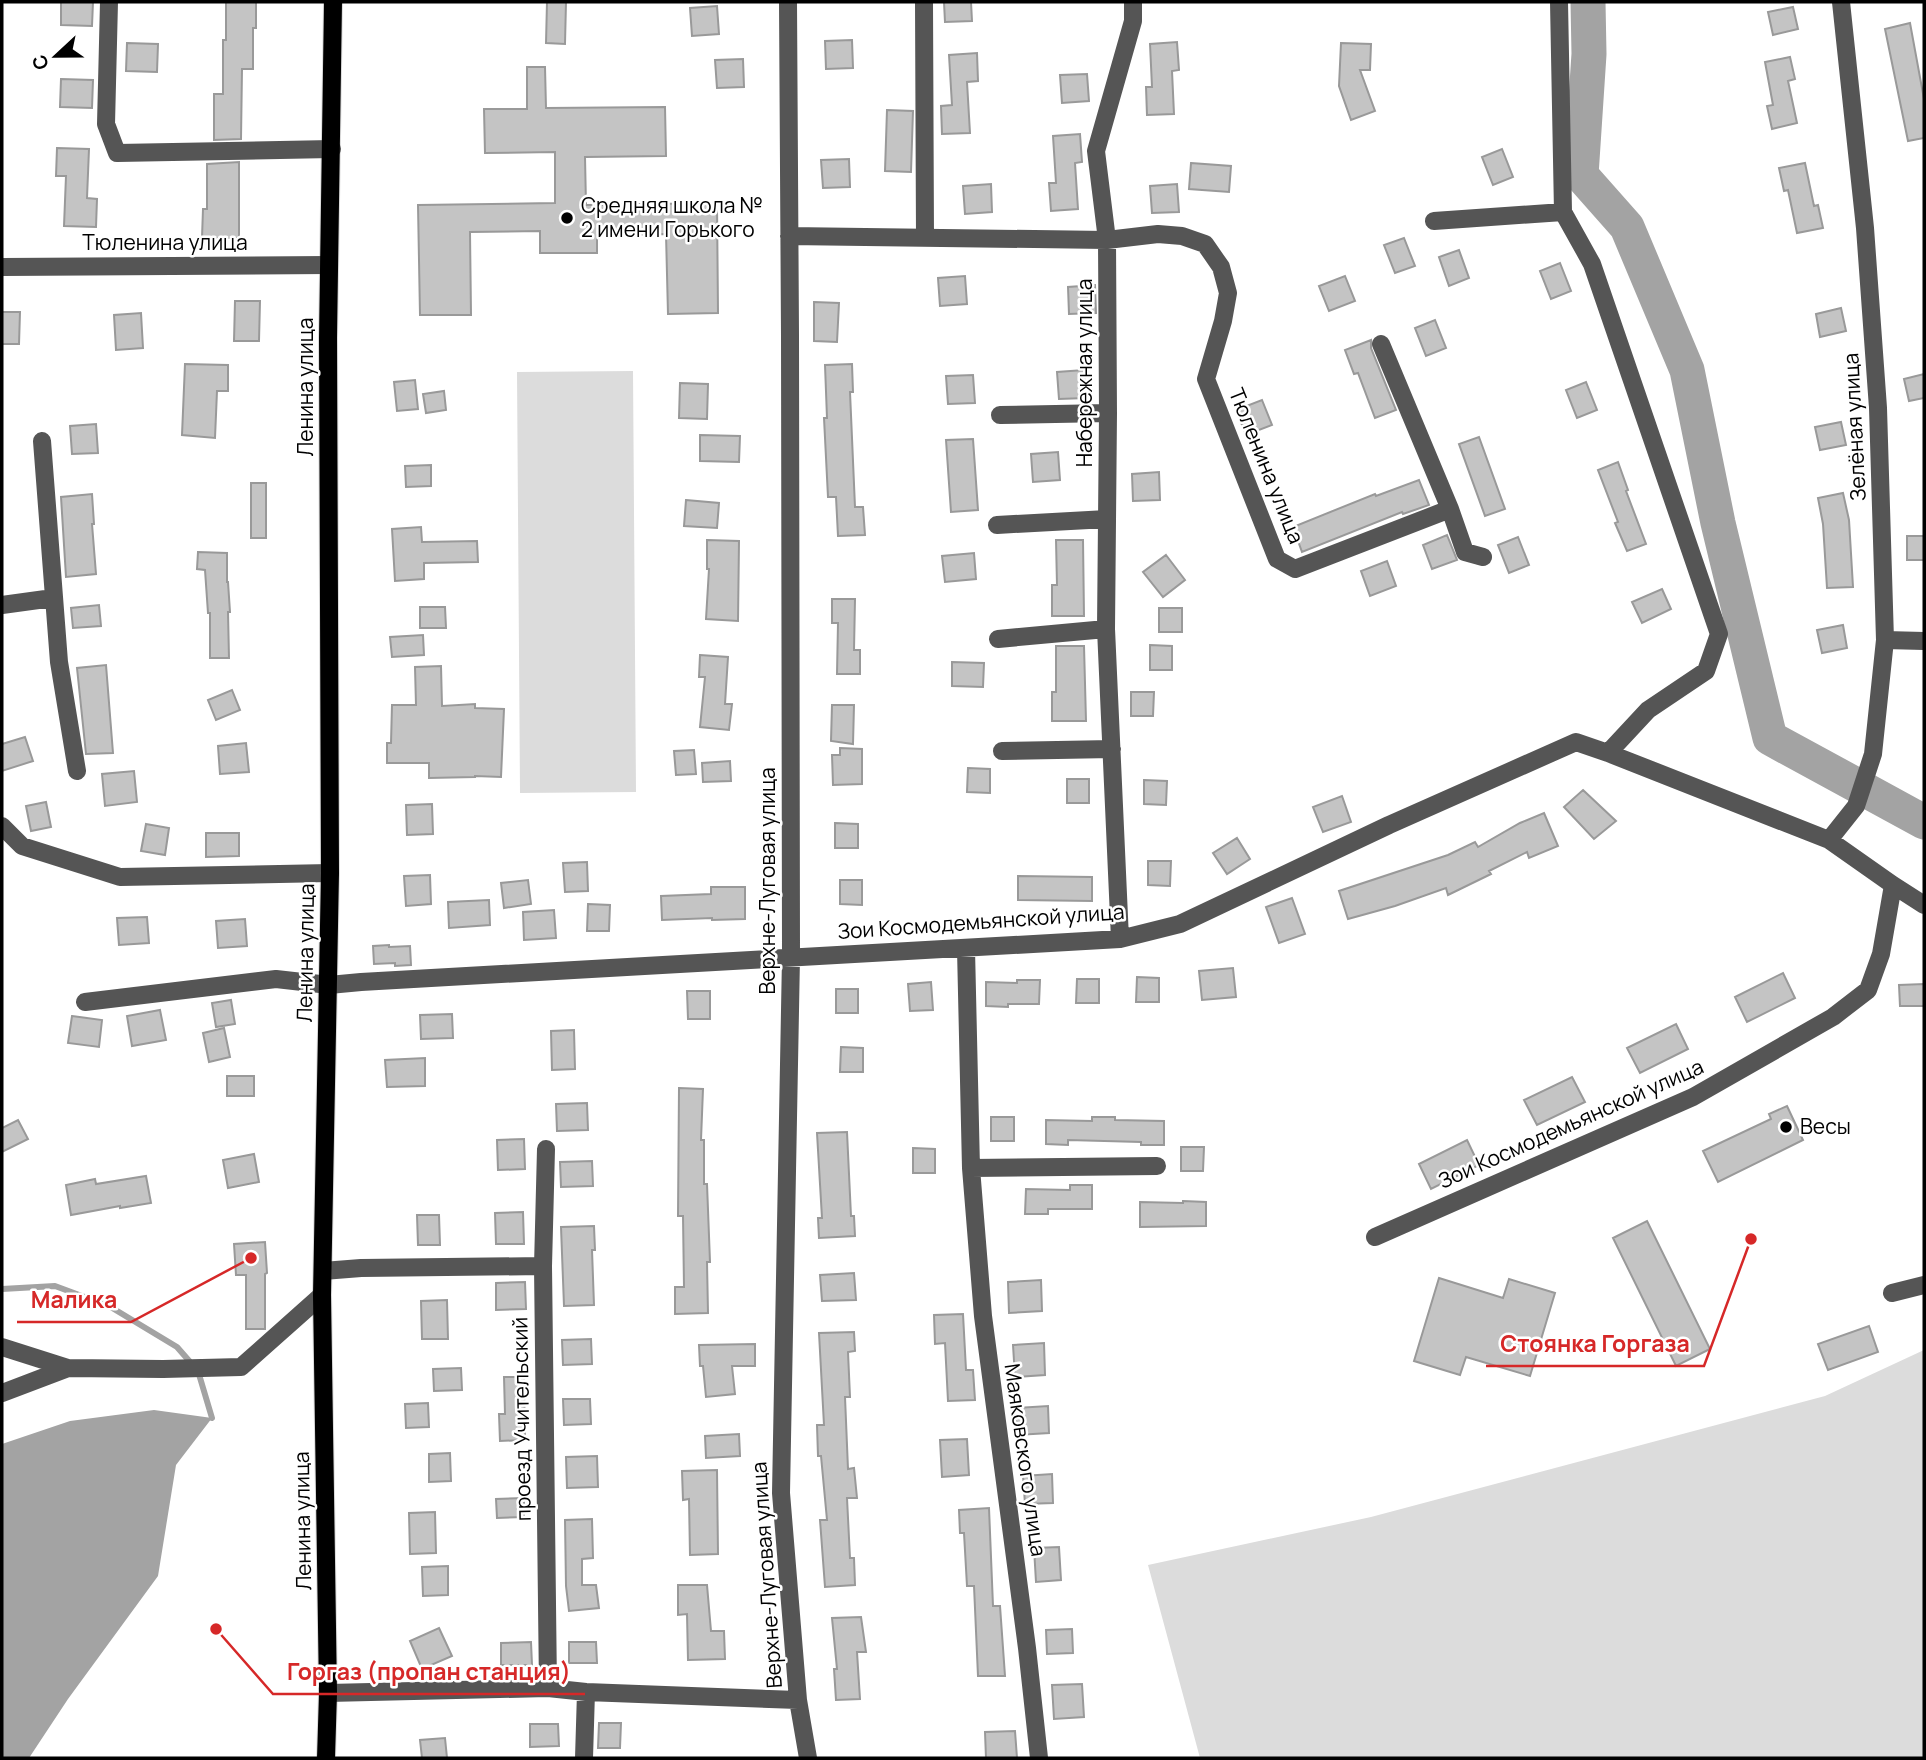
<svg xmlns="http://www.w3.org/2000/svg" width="1926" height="1760" viewBox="0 0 1926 1760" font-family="Manrope,sans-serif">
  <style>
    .green { fill: #dcdcdc }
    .water { fill: #a3a3a3 }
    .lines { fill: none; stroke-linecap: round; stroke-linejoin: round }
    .stream { stroke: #a3a3a3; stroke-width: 6 }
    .river { stroke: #a3a3a3; stroke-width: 35 }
    .building { fill: #c4c4c4; stroke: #999; stroke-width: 2 }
    .major-casing { stroke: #dbdbdb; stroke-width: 20 }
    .minor { stroke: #555; stroke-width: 18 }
    .major { stroke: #000; stroke-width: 18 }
    .poi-dot { fill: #000; stroke: #fff; stroke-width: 2.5 }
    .labels { text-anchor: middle; stroke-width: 5; stroke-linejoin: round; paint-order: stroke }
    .poi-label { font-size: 21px; fill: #000; stroke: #fff; text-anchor: start }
    .street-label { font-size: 21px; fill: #000; stroke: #fff }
    .leader { fill: none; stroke: #d62828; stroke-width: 2.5 }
    .callout-dot { fill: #d62828; stroke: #fff; stroke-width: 2.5 }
    .callout-label { font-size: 23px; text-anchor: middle; font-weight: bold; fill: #d62828; stroke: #fff; stroke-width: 5; stroke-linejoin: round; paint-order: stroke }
  </style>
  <rect width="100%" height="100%" fill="#fff"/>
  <path class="green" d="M633 371 636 792 520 793 517 372Z
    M1924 1350V1758H1200L1148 1565 1371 1517 1825 1396Z"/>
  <path class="water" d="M154 1410 212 1418 176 1465 158 1576 68 1699 29 1758H2V1444L70 1421Z"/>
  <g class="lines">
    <path class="stream" d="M2 1289 55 1286 109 1306 177 1347 198 1371 212 1418"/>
    <path class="river" d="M1588 2 1589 54 1581 175 1627 227 1687 370 1718 523 1770 738 1924 822"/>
  </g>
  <path class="building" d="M61 2H93L92 26 61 25Z
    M226 2H256V28H253V69H242L241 139 214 140V94H223V40H226Z
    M547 2H566L565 44 546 43Z
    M944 2H971L972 21 945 22Z
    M717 6 719 34 692 36 690 8Z
    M1793 7 1798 29 1773 35 1768 12Z
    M1910 23 1924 99V138L1908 141 1885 29Z
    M852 40 853 68 826 69 825 41Z
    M1177 42 1179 70 1172 71 1174 114 1147 115 1146 87H1152L1150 44Z
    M127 43 158 44 157 72 126 71Z
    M1341 43 1371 44 1370 70H1360L1375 111 1351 120 1339 86Z
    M977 53 978 81 967 82 970 133 942 134 941 106 952 105 949 55Z
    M1790 57 1795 79 1788 81 1797 123 1772 129 1767 106 1773 105 1765 62Z
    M743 59 744 87 717 88 715 60Z
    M527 67H545L546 108 665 107 666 156 585 157 586 205 717 203 718 313 668 314 666 234 597 235V253H540V231L470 232 471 315H420L418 205 555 203V152L485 153 484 109H527Z
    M1087 74 1089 101 1062 103 1060 75Z
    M61 79 93 80 92 108 60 107Z
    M887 110 913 111 911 172 885 171Z
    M1080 134 1082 162 1075 163 1078 209 1051 211 1049 183H1056L1053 136Z
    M57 148 89 149 87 198 97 199 96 227 64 226 66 176H56Z
    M1502 149 1513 177 1493 185 1482 157Z
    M849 159 850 187 823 188 821 160Z
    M239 162V238H202L203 209H207V164Z
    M1191 163 1231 166 1229 192 1189 189Z
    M1805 163 1814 206 1818 205 1823 228 1797 233 1788 190 1784 191 1779 168Z
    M991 184 992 212 965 214 963 186Z
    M1177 184 1179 212 1152 213 1150 186Z
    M1404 238 1415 266 1395 273 1384 245Z
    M1459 250 1469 278 1449 286 1439 257Z
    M1560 263 1571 291 1551 299 1540 271Z
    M965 276 967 304 940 306 938 278Z
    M1345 276 1355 301 1329 311 1319 286Z
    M1095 285 1096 313 1069 314 1068 287Z
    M235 301H260L259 341H234Z
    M814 302 839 303 837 342 814 341Z
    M1841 308 1846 331 1820 337 1816 314Z
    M2 312H20L19 344H2Z
    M141 313 143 348 116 350 114 315Z
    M1435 320 1446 348 1426 356 1415 328Z
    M1371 340V348L1396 410 1375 418 1358 373 1354 374 1345 350Z
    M185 364 228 365V391H217L215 438 182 435Z
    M852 364 853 392H850L855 507H863L865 535 838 536 836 497H828L824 418H827L825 365Z
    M1084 370 1086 398 1059 399 1057 372Z
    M1924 374V398L1909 401 1904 379Z
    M973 375 975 403 948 404 946 376Z
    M415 380 418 409 397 411 394 382Z
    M1586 382 1597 410 1577 418 1566 390Z
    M680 383 708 384 707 419 679 418Z
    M444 391 446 410 426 413 423 394Z
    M1262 400 1272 425 1246 435 1236 410Z
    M1841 422 1846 445 1820 450 1815 427Z
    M96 424 98 453 72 454 70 426Z
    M700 435 740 436 739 462 700 461Z
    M1479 437 1505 509 1485 516 1459 444Z
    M973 439 978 510 951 512 946 440Z
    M1058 452 1060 480 1033 482 1031 454Z
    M1618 462 1628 490 1626 491 1646 544 1627 551 1615 523 1618 522 1598 470Z
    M431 465V486L406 487 405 466Z
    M1159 472 1160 500 1133 501 1132 474Z
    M1419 480 1429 505 1403 514 1402 512 1302 552 1293 527 1375 494 1376 496Z
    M251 483H266V538H251Z
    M1843 493 1849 520 1853 587 1827 588 1823 524 1818 498Z
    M92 494 94 524H92L96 574 66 577 61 497Z
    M686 500 719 503 717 528 684 526Z
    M421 527 422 542 477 541 478 562 424 563V579L395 581 392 529Z
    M1447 535 1457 560 1432 569 1423 545Z
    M1907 536H1924V560H1907Z
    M1518 537 1529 565 1509 573 1498 545Z
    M707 540 739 541 738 621 706 619 709 569H707Z
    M1056 540H1083L1084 616H1052V585H1057Z
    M198 552 227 553V582H228L230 612H228L229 658H210V613H208L205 570 197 569Z
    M974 553 976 579 945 582 942 556Z
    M1166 555 1185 580 1163 597 1143 572Z
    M1387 561 1396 586 1370 596 1361 571Z
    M1662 589 1671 609 1642 623 1632 602Z
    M832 599H855L854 650H860V674H837L838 623H832Z
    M99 605 101 626 73 628 71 608Z
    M420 607H445L446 628H420Z
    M1159 608H1182V632H1159Z
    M1843 625 1847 648 1822 653 1817 630Z
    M423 635 424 655 392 657 390 637Z
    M1150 645 1172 646V670H1150Z
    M1056 646H1084L1086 721H1052V692H1056Z
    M700 655 728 657 725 704H732L729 730 700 727 705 677H699Z
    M952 662 984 663 983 687 952 686Z
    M106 665 113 753 86 754 77 668Z
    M441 666 442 706 475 704V708L504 709 501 777 475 776V777L429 778V763H387V743H391L392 705H416L415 667Z
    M232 690 240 710 216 720 208 700Z
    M1131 692H1154L1153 716H1131Z
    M832 705H854L853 744 831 741Z
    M25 737 33 761 2 771V744Z
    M246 743 249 772 220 774 218 746Z
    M840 748 862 749V784L833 785 832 755H840Z
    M694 750 696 774 676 775 674 751Z
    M730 761 731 781 703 782 702 763Z
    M968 768 990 769V793L967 792Z
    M134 771 137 802 105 806 102 774Z
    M1067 779H1089V803H1067Z
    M1144 780 1167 781 1166 805 1144 804Z
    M1583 790 1616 821 1594 839 1564 807Z
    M1342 796 1351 822 1323 832 1313 807Z
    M46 802 51 827 31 831 26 806Z
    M432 804 433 834 407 835 406 805Z
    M1544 813 1558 846 1529 858 1527 852 1489 871 1491 874 1448 895 1446 888 1395 906 1348 919 1339 891 1448 855 1475 842 1478 847 1520 823Z
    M835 823 858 824V848H835Z
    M146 824 169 828 165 855 141 851Z
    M206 833H239V856L206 857Z
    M1237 838 1250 859 1227 874 1213 853Z
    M1148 861H1171L1170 886 1148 885Z
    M587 862 588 891 565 892 563 863Z
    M430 875 431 904 406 906 404 876Z
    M1018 876 1092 877V901L1018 900Z
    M528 880 531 904 504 908 501 883Z
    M840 880H862V905L840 904Z
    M711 887H745V919L712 920V918L662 920 661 896 711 894Z
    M1292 898 1305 934 1279 943 1266 907Z
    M489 900 490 925 449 928 448 902Z
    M588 904 610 905 609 931H587Z
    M554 910 556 938 524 940 523 912Z
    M147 917 149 943 119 945 117 918Z
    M245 919 247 946 218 948 216 921Z
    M389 945V947L410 946 411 965 395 966V963L374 964 373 946Z
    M1233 968 1236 997 1202 1000 1199 971Z
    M1783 973 1795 998 1747 1022 1735 997Z
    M1137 977 1159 978V1002H1136Z
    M1077 979H1099V1003H1076Z
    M1017 980H1040L1039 1004H1008V1007L986 1006V982L1017 983Z
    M931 982 933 1010 910 1011 908 984Z
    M1924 984V1006H1900L1899 985Z
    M836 989H858V1013H836Z
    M687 991H710V1019H688Z
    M231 1000 235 1024 216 1027 212 1003Z
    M160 1010 166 1040 132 1046 127 1016Z
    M452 1014 453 1038 421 1039 420 1015Z
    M72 1016 102 1020 99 1047 68 1043Z
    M1676 1024 1688 1049 1640 1073 1627 1048Z
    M224 1028 230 1057 209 1062 203 1033Z
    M574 1030 575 1069 552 1070 551 1031Z
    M841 1047 863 1048V1072H840Z
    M425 1058V1086L387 1087 385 1060Z
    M227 1076H254V1096H227Z
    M1572 1077 1585 1102 1537 1125 1524 1100Z
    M679 1088 703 1089 701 1140H704V1184H707L710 1262H707L708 1313 675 1314V1287H684L683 1216H678Z
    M587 1103 588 1130 557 1131 556 1104Z
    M1787 1106 1803 1140 1718 1182 1703 1151 1771 1119 1769 1114Z
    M991 1117H1014V1141H991Z
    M1092 1117H1115V1120L1164 1121V1145H1141V1142L1068 1140V1145L1046 1144V1120L1092 1121Z
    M18 1120 28 1139 2 1152V1128Z
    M847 1132 851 1216H854L855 1236 819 1238 818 1218H822L817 1133Z
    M524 1139 525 1169 498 1170 497 1140Z
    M1467 1140 1479 1165 1431 1189 1419 1164Z
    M1181 1147H1204L1203 1171H1181Z
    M913 1148 935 1149V1173H913Z
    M254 1154 259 1182 228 1188 223 1160Z
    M592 1161 593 1186 561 1187 560 1162Z
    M146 1176 151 1203 120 1208V1206L71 1215 66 1185 95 1179 96 1184Z
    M1070 1185H1092V1209H1048V1214H1025L1026 1189 1070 1190Z
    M1183 1201 1206 1202V1226L1140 1227V1202L1183 1203Z
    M523 1212 524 1244H496L495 1213Z
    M417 1215H439L440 1245H418Z
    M1647 1221 1710 1349 1676 1366 1613 1238Z
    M594 1226 595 1250H592L594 1305 564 1306 561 1227Z
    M265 1242 267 1273 265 1274V1329H246V1275H236L234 1244Z
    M854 1273 856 1300 822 1301 820 1275Z
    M1439 1278 1503 1298 1509 1279 1555 1293 1530 1376 1466 1357 1460 1375 1414 1361Z
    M1041 1280 1042 1311 1009 1313 1008 1282Z
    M525 1282 526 1309 496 1310V1283Z
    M447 1300 448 1339H422L421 1301Z
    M963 1314 966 1370H973L975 1400 948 1401 945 1343 935 1344 934 1315Z
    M1869 1326 1878 1352 1828 1370 1818 1344Z
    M854 1332 855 1351 848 1352 850 1397H845L848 1469 854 1468 857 1498H847L850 1558H854L855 1585 825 1587 820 1520H827L821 1456H818L817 1425H824L819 1333Z
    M591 1339 592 1364 563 1365 562 1340Z
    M1044 1343 1045 1375 1015 1377 1013 1345Z
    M755 1344V1366H732L735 1394 706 1397 703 1366H700L699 1345Z
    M461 1368 462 1390 434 1391 433 1369Z
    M504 1377H524L525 1440 500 1441 499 1414H505Z
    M563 1399H590L591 1424 564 1425Z
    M428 1403 429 1427 406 1428 405 1404Z
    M1048 1406 1049 1433 1017 1435 1015 1408Z
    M739 1434 740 1456 706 1458 705 1436Z
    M967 1439 969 1475 942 1477 940 1440Z
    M450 1453 451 1481 429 1482V1454Z
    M597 1456 598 1487 567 1488 566 1457Z
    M717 1470 718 1554 690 1555 689 1499 683 1500 682 1471Z
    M1052 1474 1053 1503 1025 1504 1023 1476Z
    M524 1498V1517L497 1518 496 1499Z
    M989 1508 993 1606H1000L1005 1676H978L974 1586H967L964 1533H960L959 1510Z
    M435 1512 436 1553 410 1554 409 1513Z
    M592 1519 593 1558 582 1559V1585H596L599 1608 569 1611 566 1586 565 1520Z
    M1059 1547 1061 1580 1036 1582 1034 1548Z
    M448 1566V1595L423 1596 422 1567Z
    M678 1585H707L711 1631H724L725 1659 688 1660 687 1614 678 1615Z
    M861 1617 866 1652H857L860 1699 836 1700 834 1669H837L832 1618Z
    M439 1628 452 1656 422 1669 410 1641Z
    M1072 1629 1073 1653 1047 1654 1046 1630Z
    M531 1642 532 1665H501V1643Z
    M569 1642H596L597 1663H569Z
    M1082 1684 1084 1717 1054 1719 1052 1685Z
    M599 1723H621L620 1748H598Z
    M530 1724H558L559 1746 530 1747Z
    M1015 1731 1017 1758H986L985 1732Z
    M445 1738 447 1758H422L420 1740Z"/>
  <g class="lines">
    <defs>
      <path id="major" d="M326 1758 328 1693 322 1295 330 873 328 338 333 2"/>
    </defs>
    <use href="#major" class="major-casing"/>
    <path class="minor" d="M109 2 106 124 117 153 332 149
      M788 2 790 335 791 957 781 1493 798 1700 808 1758
      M924 2 925 238
      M1559 2 1563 212 1592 264 1719 634 1706 671 1648 710 1608 753
      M1434 221 1563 212
      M789 236 1107 240 1158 234 1182 236 1205 244 1221 267 1228 293 1223 321 1206 379 1277 559 1295 569 1450 509
      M2 267 329 265
      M1381 344 1450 509 1465 552 1483 557
      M1000 415 1108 413
      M42 441 59 662 77 771
      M997 525 1107 519
      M2 605 53 598
      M998 639 1106 629
      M1885 640 1924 641
      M1002 751 1112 749
      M2 826 22 846 120 877 330 873
      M1829 840 1856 806 1873 754 1885 640 1878 408 1865 228 1841 2
      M1120 939 1106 629 1108 413 1107 240 1096 151 1133 21V2
      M966 949 971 1168 983 1316 1027 1648 1039 1758
      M85 1002 276 979 329 985 361 982 1120 939 1180 924 1389 825 1576 742 1608 753 1829 840 1893 885 1924 905
      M546 1149 543 1266 548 1688
      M971 1168 1157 1166
      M1375 1237 1693 1097 1833 1017 1868 990 1881 954 1893 885
      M323 1271 361 1268 543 1266
      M1892 1293 1924 1285
      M2 1347 68 1368 163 1369 241 1367 322 1295
      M2 1393 68 1368
      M328 1693 548 1688 586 1692 798 1700
      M584 1758 586 1692"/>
    <use href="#major" class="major"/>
  </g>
  <g class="poi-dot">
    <circle cx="567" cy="218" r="7"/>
    <circle cx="1786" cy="1127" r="7"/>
  </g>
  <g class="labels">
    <g class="poi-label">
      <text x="581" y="213">Средняя школа №<tspan x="581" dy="24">2 имени Горького</tspan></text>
      <text x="1800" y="1134">Весы</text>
    </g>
    <g class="street-label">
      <text x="165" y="250">Тюленина улица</text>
      <text transform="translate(1085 373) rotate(-90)" y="7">Набережная улица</text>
      <text transform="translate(306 387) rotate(-90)" y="7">Ленина улица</text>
      <text transform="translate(1855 427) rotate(-93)" y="7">Зелёная улица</text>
      <text transform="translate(1266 466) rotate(68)" y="7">Тюленина улица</text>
      <text transform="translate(768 881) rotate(-90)" y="7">Верхне-Луговая улица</text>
      <text transform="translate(981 922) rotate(-4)" y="7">Зои Космодемьянской улица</text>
      <text transform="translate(306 953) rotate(-89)" y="7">Ленина улица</text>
      <text transform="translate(1571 1124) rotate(-24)" y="7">Зои Космодемьянской улица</text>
      <text transform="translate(522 1419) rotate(-91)" y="7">проезд Учительский</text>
      <text transform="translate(1025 1460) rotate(82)" y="7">Маяковского улица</text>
      <text transform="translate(303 1521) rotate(-91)" y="7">Ленина улица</text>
      <text transform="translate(767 1575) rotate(-94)" y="7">Верхне-Луговая улица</text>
    </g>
  </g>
  <path class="leader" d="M251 1258L131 1322H17M1751 1239L1704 1366H1486M216 1629L273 1694H585"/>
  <g class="callout-dot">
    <circle cx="251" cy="1258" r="7"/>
    <circle cx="1751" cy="1239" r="7"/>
    <circle cx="216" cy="1629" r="7"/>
  </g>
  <g class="callout-label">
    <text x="74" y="1308">Малика</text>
    <text x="1595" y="1352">Стоянка Горгаза</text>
    <text x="429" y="1680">Горгаз (пропан станция)</text>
  </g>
  <rect width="1926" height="1760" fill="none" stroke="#000000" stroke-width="7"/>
  <g transform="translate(56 56) rotate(248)" stroke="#ffffff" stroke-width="5" paint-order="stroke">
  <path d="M0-5L12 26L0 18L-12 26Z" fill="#000000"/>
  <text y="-10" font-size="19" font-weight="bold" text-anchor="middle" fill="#000000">С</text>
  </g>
</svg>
